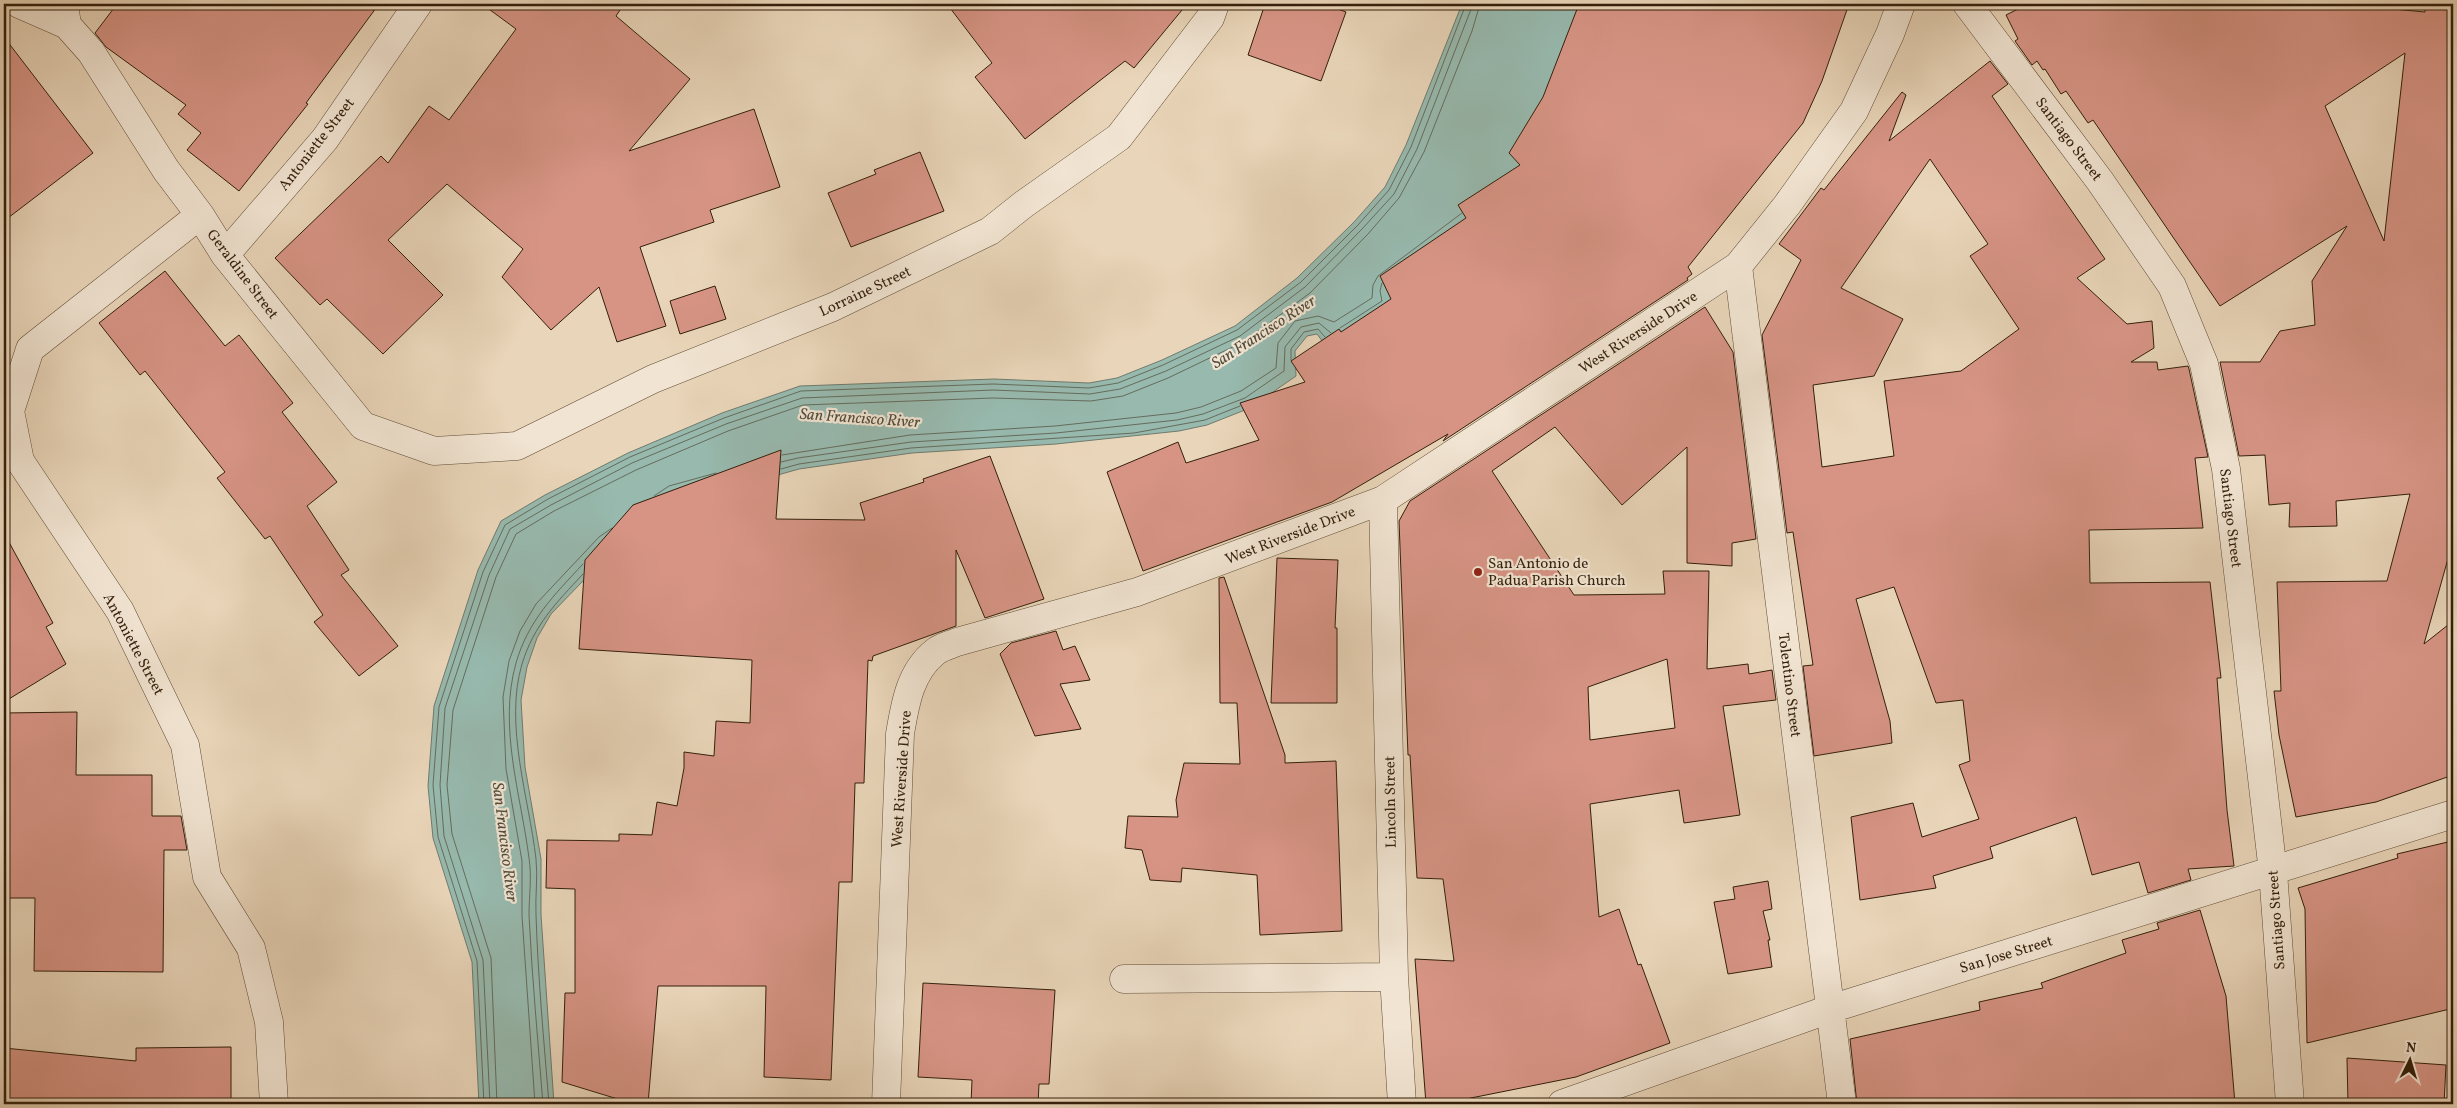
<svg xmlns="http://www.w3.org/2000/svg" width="2457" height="1108" viewBox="0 0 2457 1108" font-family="Vollkorn,serif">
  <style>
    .water { fill: #97b9ae; stroke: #6f7b6d }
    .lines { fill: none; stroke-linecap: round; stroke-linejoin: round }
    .shore { stroke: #656c5c; stroke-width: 1 }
    .building { fill: #d79485; stroke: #331f0b; fill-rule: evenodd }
    .minor-casing { stroke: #604c36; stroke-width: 29 }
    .minor { stroke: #f1e4d2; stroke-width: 28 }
    .poi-dot { fill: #8f2418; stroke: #f1e4d2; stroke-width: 2 }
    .labels { text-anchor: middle; stroke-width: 4.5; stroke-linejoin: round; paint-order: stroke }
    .street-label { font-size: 15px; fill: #331f0b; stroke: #f1e4d2 }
    .poi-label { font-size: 15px; fill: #331f0b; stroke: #f1e4d2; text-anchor: start }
    .water-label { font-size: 16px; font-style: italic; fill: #514d3c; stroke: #f1e4d2 }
  </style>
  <rect width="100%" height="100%" fill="#e9d5b9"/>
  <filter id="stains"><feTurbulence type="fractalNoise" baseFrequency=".004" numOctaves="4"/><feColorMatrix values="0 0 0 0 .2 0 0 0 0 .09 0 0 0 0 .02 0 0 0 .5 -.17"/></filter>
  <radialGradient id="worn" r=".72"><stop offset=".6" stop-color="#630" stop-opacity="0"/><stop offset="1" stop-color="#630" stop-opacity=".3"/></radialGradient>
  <path class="water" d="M1462 4H1609L1523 169 1400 304 1328 349 1317 334 1307 336 1295 351 1296 376 1250 408 1207 425 1179 431 1056 444 912 453 799 469 675 504 613 550 551 614 537 638 527 667 521 700 525 767 541 859V915L554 1104H479L472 962 433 838 428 786 434 706 478 570 501 521 545 495 628 453 722 413 800 386 994 379 1089 383 1117 378 1162 360 1235 326 1297 278 1354 222 1385 187 1406 145Z"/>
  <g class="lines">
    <path class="shore" d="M1340 328 1382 301 1380 291 1382 283
      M1291 360V349L1304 332 1318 329 1325 337
      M782 455 910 435 1055 426 1176 413 1201 407 1241 391 1276 368 1278 343 1295 321 1318 316 1334 322 1372 298 1373 285 1378 276 1462 213
      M781 462 798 458 911 442 1056 433 1177 420 1203 414 1245 398 1284 371 1285 347 1301 327 1319 323 1331 333
      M781 469 799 464 911 448 1134 433 1205 420 1240 406
      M654 496 669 486 716 473
      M484 1104 477 961 438 837 433 785 439 707 483 572 505 525 548 499 630 457 724 418 801 391 993 384 1089 388 1118 383 1163 365 1237 330 1301 282 1358 225 1389 190 1411 147 1466 4
      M490 1104 483 960 444 836 440 785 445 708 489 575 510 529 551 505 632 463 726 424 802 398 993 390 1090 394 1120 389 1166 371 1240 336 1305 287 1362 229 1394 194 1417 149 1473 4
      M497 1104 491 958 452 834 447 785 453 710 496 577 516 534 554 511 636 470 728 431 803 405 993 398 1091 401 1123 396 1168 378 1243 342 1310 293 1368 234 1399 198 1424 152 1472 31 1480 4
      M535 1104 522 916V861L506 769 503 697 509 661 520 631 536 604 599 537 612 528
      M543 1104C538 1041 532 978 529 915 529 896 532 877 529 858 521 795 498 727 516 663 528 621 554 595 583 564
      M549 1104C544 1042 538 978 536 915 535 897 538 877 536 859 529 798 504 725 522 664 534 625 556 603 583 574"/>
  </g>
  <path class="building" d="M117 4H379L306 103 308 104 239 191 187 150 201 133 178 114 186 105 106 47 95 33Z
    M482 4H624L616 16 690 79 629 151 754 109 780 187 710 210 714 222 640 247 666 326 617 342 599 287 551 330 502 277 523 249 447 184 388 240 443 295 383 354 327 299 320 305 275 258 381 156 388 163 429 106 449 120 516 29Z
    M947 4H1187L1134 68 1125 61 1025 139 975 77 992 63Z
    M1265 4H1340L1338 9 1346 12 1321 81 1248 55Z
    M1579 4H1849L1822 81 1803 123 1688 267 1692 274 1687 278 1688 280 1443 441 1448 434 1332 502 1143 571 1107 472 1178 442 1186 463 1259 440 1240 403 1305 382 1291 361 1339 329 1341 332 1391 299 1380 276 1466 218 1458 205 1520 165 1509 153 1543 97Z
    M2028 4H2361V6L2425 12V4H2453V541L2424 644 2453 621V775L2376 802 2296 817 2279 735 2274 691H2281L2277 582 2387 581 2410 494 2336 501 2337 526 2289 527 2290 503 2269 505 2265 455 2239 456 2220 362H2260L2280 331 2315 325 2312 281 2347 226 2220 306 2093 120 2088 123 2066 91 2061 94 2045 69 2043 70 2037 61 2032 65 2015 41 2018 39 2006 15ZM2405 53 2384 241 2325 106Z
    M4 37 93 153 4 221Z
    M1990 61 2008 84 1992 96 2105 259 2077 278 2127 324 2152 321 2154 348 2131 362H2157L2158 370 2188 366 2189 369 2208 457 2195 458 2203 528 2089 530 2090 583 2210 582 2221 678H2217L2227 810 2234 866 2188 869 2191 880 2148 893 2139 862 2092 875 2076 817 1990 847 1993 858 1933 876 1936 888 1860 900 1851 817 1913 803 1922 837 1979 819 1959 765 1970 761 1963 700 1936 703 1894 587 1856 599 1890 721 1892 743 1814 756 1803 666 1813 665 1793 532 1787 533 1762 335 1801 260 1779 244 1821 188 1824 190 1902 92 1906 95 1889 141ZM1930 159 1988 244 1970 256 2019 329 1961 371 1884 381 1894 456 1822 467 1813 385 1874 376 1903 319 1841 288Z
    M920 152 944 211 851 247 828 193 876 174 874 170Z
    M165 271 225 346 239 335 293 403 282 412 337 482 307 506 349 570 341 575 398 646 359 676 314 622 323 615 270 536 265 539 217 478 225 472 145 371 140 375 99 323Z
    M715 286 726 319 680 334 670 301Z
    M1705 307 1733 352 1756 539 1732 543V566L1687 563V447L1622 505 1555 427 1492 471 1574 595 1665 594 1663 571H1709L1707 669 1748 664 1749 674 1772 670 1776 700 1723 706 1740 815 1684 823 1679 790 1590 804 1599 917 1619 909 1638 965 1641 964 1670 1043 1576 1077 1441 1104H1426L1415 959 1454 961 1443 879 1417 878 1410 755H1408L1399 521 1410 501ZM1667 659 1675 728 1590 740 1588 687Z
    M781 450 776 519 865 520 860 503 924 482 923 479 990 456 1044 599 985 618 956 550V626L873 656 872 661 868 660 864 783H855L852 882H839L831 1080 764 1077 766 986H658L648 1104H634L562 1082 565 993H575V889L546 888 547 840 619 841V834L652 835 657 802 677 806 684 768V752L714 756 716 721 750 723 752 660 579 649 585 560 633 505Z
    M4 533 53 623 46 627 66 664 4 702Z
    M1277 558 1338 560 1335 628H1337V703H1271Z
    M1224 577 1285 755V763L1336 761 1342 931 1260 935 1257 875 1182 868 1181 882 1150 880 1142 850 1125 848 1128 816 1178 817 1176 800 1184 763 1240 764 1237 703H1220L1219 578Z
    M1056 631 1063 650 1075 646 1090 680 1060 684 1081 729 1035 736 1000 654 1011 643Z
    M77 712 76 775H152V816H181L187 850H164L163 972 34 971 35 898H4V713Z
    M2448 842 2453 863V969L2450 1009 2307 1043 2305 909 2298 888 2398 858 2397 854Z
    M1768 881 1772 909 1763 911 1770 940H1768L1772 967 1728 974 1714 902 1735 899 1733 887Z
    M2200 910 2226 996 2235 1104H1857L1850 1039 1980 1010 1979 1002 2043 988 2041 983 2126 953 2122 940 2159 929 2157 923Z
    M923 983 1055 990 1049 1084H1039L1038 1104H971L972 1080 918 1077Z
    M231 1047V1104H4V1048L136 1061V1048Z
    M2347 1058 2446 1065 2444 1104H2348Z"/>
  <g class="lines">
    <defs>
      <path id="minor" d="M19 4 67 25
        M64 4 67 25 91 52 166 170 200 215 225 255 363 426 434 451 517 446 653 379 833 307 990 231 1024 204 1119 137 1210 18 1215 4
        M1967 4 2100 181 2172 286 2204 364 2226 469 2273 872 2290 1104
        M200 215 30 349 10 411 20 461 120 611 185 745 207 877 251 948 269 1022 274 1104
        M225 255 325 139 418 4
        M1738 266 1842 1104
        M1383 500 1394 977 1402 1104
        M1124 979 1394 977
        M886 1104 900 734C905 704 910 672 935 652 941 647 950 645 957 642L1137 592 1383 500 1738 266 1787 205 1854 111 1890 34 1901 4
        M1562 1104 1830 1009 2453 814"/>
    </defs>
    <use href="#minor" class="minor-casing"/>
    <use href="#minor" class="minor"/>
  </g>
  <circle class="poi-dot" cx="1478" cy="572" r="5"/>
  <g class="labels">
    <g class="street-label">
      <text transform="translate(2069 139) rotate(53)" y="5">Santiago Street</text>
      <text transform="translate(316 144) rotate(-52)" y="5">Antoniette Street</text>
      <text transform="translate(243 274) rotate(53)" y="5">Geraldine Street</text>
      <text transform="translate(865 291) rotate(-25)" y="5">Lorraine Street</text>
      <text transform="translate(1638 332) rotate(-33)" y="5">West Riverside Drive</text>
      <text transform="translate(2231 518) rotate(83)" y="5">Santiago Street</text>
      <text transform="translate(1290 535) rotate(-21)" y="5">West Riverside Drive</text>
      <text transform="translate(134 644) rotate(62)" y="5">Antoniette Street</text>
      <text transform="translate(1790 685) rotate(83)" y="5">Tolentino Street</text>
      <text transform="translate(901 779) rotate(-86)" y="5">West Riverside Drive</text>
      <text transform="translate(1390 802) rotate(-91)" y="5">Lincoln Street</text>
      <text transform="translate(2276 920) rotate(-94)" y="5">Santiago Street</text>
      <text transform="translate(2006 954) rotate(-17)" y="5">San Jose Street</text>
    </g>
    <g class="poi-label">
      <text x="1488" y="568">San Antonio de<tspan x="1488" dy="17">Padua Parish Church</tspan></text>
    </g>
    <g class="water-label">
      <text transform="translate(1263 331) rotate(-33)" y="6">San Francisco River</text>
      <text transform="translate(860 417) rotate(4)" y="6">San Francisco River</text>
      <text transform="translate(506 842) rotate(83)" y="6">San Francisco River</text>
    </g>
  </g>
  <rect width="2457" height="1108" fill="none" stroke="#e9d5b9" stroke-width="20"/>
  <rect x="5" y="5" width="2447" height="1098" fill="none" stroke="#331f0b" stroke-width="2.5"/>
  <rect x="10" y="10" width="2437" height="1088" fill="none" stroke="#331f0b"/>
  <g transform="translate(2410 1060) rotate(5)" stroke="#f1e4d2" stroke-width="4" paint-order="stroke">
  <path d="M0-4L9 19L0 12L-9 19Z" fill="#331f0b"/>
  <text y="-8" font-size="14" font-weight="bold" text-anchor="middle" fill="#331f0b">N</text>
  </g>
  <rect width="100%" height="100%" filter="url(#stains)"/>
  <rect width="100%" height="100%" fill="url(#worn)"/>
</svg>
